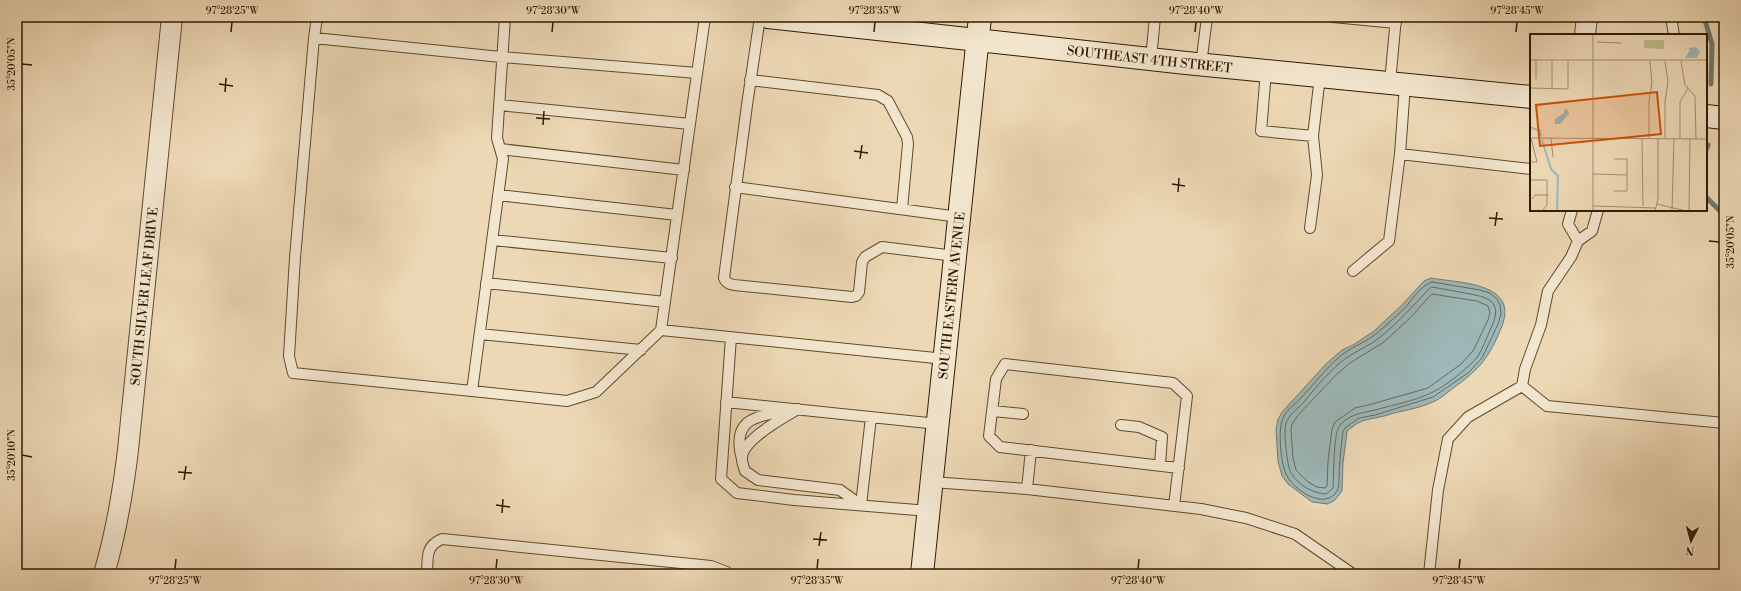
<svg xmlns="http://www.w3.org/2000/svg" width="1741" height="591" viewBox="0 0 1741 591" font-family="'Libre Bodoni',serif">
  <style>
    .water { fill: #9db8b8; stroke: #72796e }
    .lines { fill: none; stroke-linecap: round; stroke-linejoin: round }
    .shore { stroke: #67695c; stroke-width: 1 }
    .stream { stroke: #72796e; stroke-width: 5 }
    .service-casing { stroke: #604a2d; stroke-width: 12 }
    .minor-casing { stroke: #604a2d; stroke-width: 22 }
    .secondary-casing { stroke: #311a00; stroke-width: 24 }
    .service { stroke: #f3e6cf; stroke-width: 10 }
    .minor { stroke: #f3e6cf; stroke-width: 20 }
    .secondary { stroke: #f3e6cf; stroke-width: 22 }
    .ticks { fill: none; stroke: #311a00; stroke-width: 1.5 }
    .labels { text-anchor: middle; stroke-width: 3.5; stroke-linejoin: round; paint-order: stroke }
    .street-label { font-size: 13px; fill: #311a00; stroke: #f3e6cf }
    .inset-river { fill: none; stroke: #9db8b8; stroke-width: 2 }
    .inset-road { fill: none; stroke: #a28c6d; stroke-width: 1 }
    .view { fill: #cd500a; fill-opacity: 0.15; stroke: #cd500a; stroke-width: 2 }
    .inset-edge { fill: none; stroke: #311a00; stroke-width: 2 }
    .neatline { fill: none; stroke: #311a00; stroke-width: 1.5 }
    .ticks-label { font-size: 10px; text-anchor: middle; fill: #311a00 }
  </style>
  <rect width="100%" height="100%" fill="#edd8b5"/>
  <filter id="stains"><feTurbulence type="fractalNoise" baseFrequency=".005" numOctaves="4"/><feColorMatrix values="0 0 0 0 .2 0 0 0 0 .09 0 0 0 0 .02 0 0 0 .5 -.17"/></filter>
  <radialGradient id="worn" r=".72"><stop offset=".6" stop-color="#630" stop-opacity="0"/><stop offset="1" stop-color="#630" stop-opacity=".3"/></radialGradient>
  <path class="water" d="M1431 278C1458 283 1519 282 1502 326 1489 358 1480 369 1452 389 1447 393 1441 398 1435 401 1423 407 1407 410 1394 413 1384 417 1372 418 1362 421 1357 423 1351 428 1347 431L1343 463 1342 491 1335 500 1328 504 1312 502 1288 484 1282 476 1278 461 1276 430 1278 419 1283 411 1326 364 1342 350 1353 345 1374 331 1401 306 1424 281Z"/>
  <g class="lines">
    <path class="shore" d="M1432 282 1480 290 1490 293 1497 299 1500 305 1501 314 1498 324 1482 358 1468 373 1433 397 1375 415 1359 418 1345 428 1343 431C1341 447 1339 463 1339 479 1339 483 1339 488 1337 491 1325 511 1293 490 1286 474 1281 464 1278 432 1282 421 1285 411 1293 406 1299 400 1314 385 1326 367 1343 354 1354 346 1366 342 1377 333 1386 326 1395 317 1404 309 1412 300 1420 286 1432 282Z
      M1432 287C1443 289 1454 291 1465 293 1488 297 1504 301 1491 328 1487 337 1483 348 1478 356 1470 367 1443 388 1431 393 1414 401 1393 405 1375 410 1362 413 1350 414 1340 425 1333 433 1334 476 1333 488L1326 494C1311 493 1294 483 1289 468 1287 457 1283 433 1286 423 1290 413 1298 409 1304 402 1316 387 1330 370 1346 358 1356 351 1369 346 1379 338 1398 323 1413 306 1429 289Z
      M1432 294 1477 301 1488 306 1490 313 1488 320 1473 351 1461 364 1428 388 1372 404 1355 408 1335 422 1332 429 1328 461 1327 486 1325 488 1317 487 1308 482 1296 470 1293 458 1291 430 1292 424 1299 414 1336 375 1350 363 1384 342 1411 317Z"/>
    <path class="stream" d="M1704 17 1712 44 1711 84
      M1706 150 1708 145
      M1706 197 1724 215"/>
    <defs>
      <path id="service" d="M317 17 314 38 501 57 697 73
        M505 17 497 138 503 159 472 391 567 401 596 392 661 330 705 17
        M760 17 747 105 724 278C727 286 736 285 744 286L852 297 856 296 859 292 862 262 865 257 882 247 955 256
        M1333 17 1396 23
        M1671 17 1674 35
        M314 38 295 258 289 356 293 373 472 391
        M1151 59 1155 17
        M1201 65 1207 17
        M1266 71 1261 131 1313 136
        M750 80 878 95 888 101 907 137 908 144 902 209
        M1390 83 1396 17
        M499 105 690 124
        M500 149 684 170
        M1400 154 1531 169
        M735 187 959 217
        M498 195 677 215
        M1572 210 1568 224 1578 241 1592 231 1598 210
        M1310 228 1317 175 1313 136 1320 76
        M492 240 672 258
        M1578 241 1571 257 1548 291 1541 325 1525 369 1522 386 1547 406 1724 423
        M1353 271 1389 241 1400 154 1405 85
        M486 283 665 302
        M661 330 945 359
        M480 334 641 350
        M731 337 721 479 737 493 794 500 929 511
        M726 402 938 424
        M798 409C783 418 741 440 742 459 742 463 744 468 745 471L758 480 840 490 861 505
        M993 411 1023 414
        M1121 425 1139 427 1162 437 1160 465
        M742 459C732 423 751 416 782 412
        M932 482 1027 489 1201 509 1246 518 1295 534 1353 574
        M1027 489 1031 450
        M861 505 871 417
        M1174 506 1187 396 1173 383 1005 364 996 379 989 436 1000 447 1179 468
        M427 574C428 558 425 546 442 539L711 566 727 572 728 574
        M1429 574 1438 490 1448 439 1468 417 1522 386"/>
      <g id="minor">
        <path d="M1585 35 1587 17"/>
        <path id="s1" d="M104 574C116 533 123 492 128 450L172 17"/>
      </g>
      <g id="secondary">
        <path id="s2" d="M768 17 1186 63 1531 97"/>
        <path d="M1706 116 1724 118"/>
        <path id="s3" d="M922 574 980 17"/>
      </g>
    </defs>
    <use href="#service" class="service-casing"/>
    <use href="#minor" class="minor-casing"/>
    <use href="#secondary" class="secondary-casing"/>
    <use href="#service" class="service"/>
    <use href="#minor" class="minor"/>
    <use href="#secondary" class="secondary"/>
  </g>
  <path class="ticks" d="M231 32 232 22M552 32 553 22M874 32 875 22M1195 32 1196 22M1516 32 1517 22M22 64 32 65M219 84 233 86M225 92 226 78M536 118 550 119M543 125 544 111M854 151 868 153M860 159 862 145M1172 184 1185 186M1178 192 1179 178M1489 218 1503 219M1495 226 1497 212M1709 241 1719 242M22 455 32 457M178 472 192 473M184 480 186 466M496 505 510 507M502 513 503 499M813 539 827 540M819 546 821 532M175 569 176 559M496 569 497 559M817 569 818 559M1138 569 1139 559M1459 569 1460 559"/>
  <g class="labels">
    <g class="street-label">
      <text dy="5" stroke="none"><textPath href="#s2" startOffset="384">SOUTHEAST 4TH STREET</textPath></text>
      <text dy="5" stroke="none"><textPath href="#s1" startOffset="281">SOUTH SILVER LEAF DRIVE</textPath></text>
      <text dy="5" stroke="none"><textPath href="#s3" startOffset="280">SOUTH EASTERN AVENUE</textPath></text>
    </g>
  </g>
  <g transform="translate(1530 34)">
    <rect width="177" height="177" fill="#edd8b5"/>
    <path d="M114 6H134V15L114 14Z" fill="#bdbd8a"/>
    <path d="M165 13 170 17 167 24H155L160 16 158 14ZM35 75 38 76 39 80 30 90H25V85L34 79Z" fill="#9db8b8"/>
    <path class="inset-river" d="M0 93 10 97 11 102M12 106 21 135 28 142 27 177"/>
    <path class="inset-road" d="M63 0V177M67 8 91 9M0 26H63M22 26V55M63 26H177M151 27 155 51 165 62 166 105M6 45V26M0 54 38 55V26M0 104 177 105M21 104 23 123M112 104 113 172M119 104V66L122 49 120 27M135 104V67L138 48 135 27M150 104V68L158 54M0 128H7L1 104M63 140 97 141M0 146H17V171L12 177M84 157H97V125H84M2 165 5 161H18M127 170 156 177M63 172 126 174M125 177 128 165V104M142 177 144 104M159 177 160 105"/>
    <path class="view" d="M127 58 131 100 10 112 6 71Z"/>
    <rect width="177" height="177" class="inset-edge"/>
  </g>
  <rect width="1741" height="591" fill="none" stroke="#edd8b5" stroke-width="44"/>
  <g transform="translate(1691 541) rotate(186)" stroke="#f3e6cf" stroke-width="3" paint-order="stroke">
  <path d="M0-3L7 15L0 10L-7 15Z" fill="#311a00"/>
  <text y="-6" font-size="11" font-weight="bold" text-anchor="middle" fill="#311a00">N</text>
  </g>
  <rect x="22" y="22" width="1697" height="547" class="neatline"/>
  <g class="ticks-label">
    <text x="232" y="14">97°28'25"W</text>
    <text x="553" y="14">97°28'30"W</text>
    <text x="875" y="14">97°28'35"W</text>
    <text x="1196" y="14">97°28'40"W</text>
    <text x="1517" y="14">97°28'45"W</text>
    <text transform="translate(11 64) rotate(-90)" y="4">35°20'05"N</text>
    <text transform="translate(1730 242) rotate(-90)" y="4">35°20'05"N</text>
    <text transform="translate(11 455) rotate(-90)" y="4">35°20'10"N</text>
    <text x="175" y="584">97°28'25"W</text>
    <text x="496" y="584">97°28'30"W</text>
    <text x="817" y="584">97°28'35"W</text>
    <text x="1138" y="584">97°28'40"W</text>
    <text x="1459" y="584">97°28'45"W</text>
  </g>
  <rect width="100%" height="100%" filter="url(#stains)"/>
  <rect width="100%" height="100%" fill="url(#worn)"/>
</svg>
